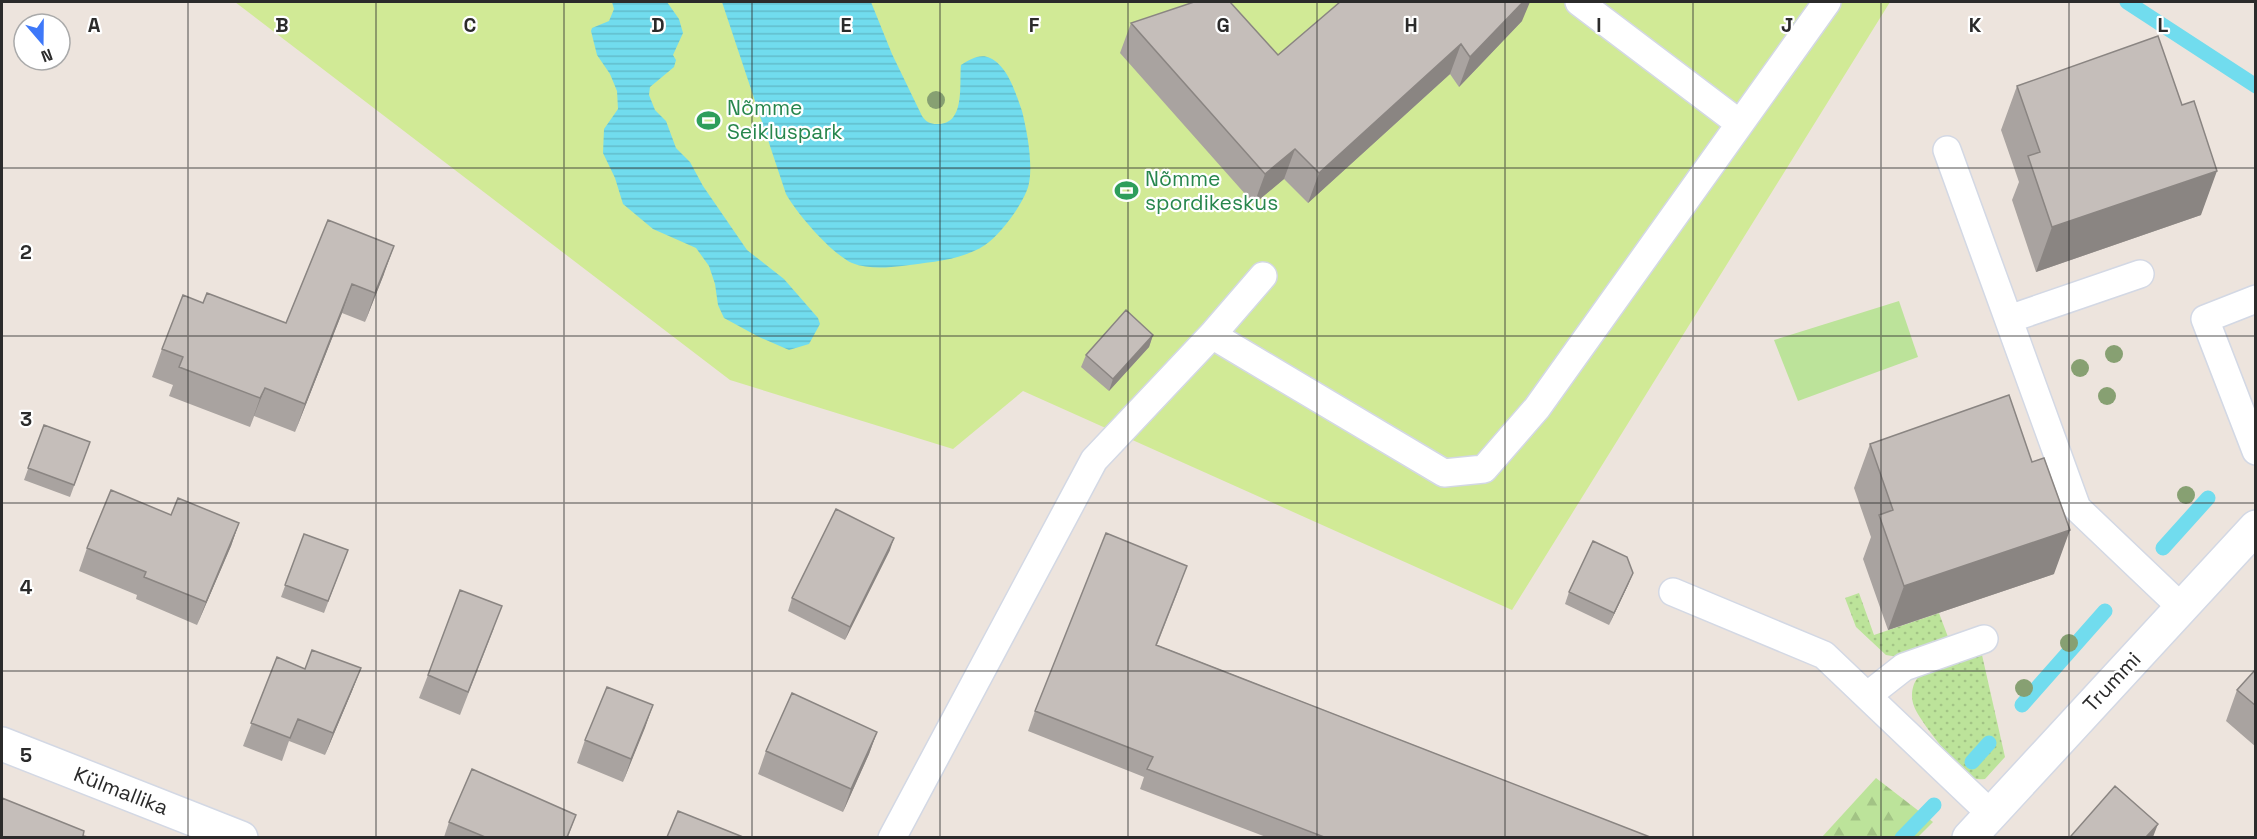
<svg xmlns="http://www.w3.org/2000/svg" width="2257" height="839" viewBox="0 0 2257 839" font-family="'Space Grotesk',sans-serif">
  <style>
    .grass { fill: url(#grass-dots) }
    .forest { fill: url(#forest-firs) }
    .park { fill: #bce39a }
    .pitch { fill: #d1ea96 }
    .water { fill: url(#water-rules) }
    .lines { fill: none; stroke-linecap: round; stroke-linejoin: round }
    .stream { stroke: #71dcee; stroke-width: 15 }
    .service-casing { stroke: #d3d8e4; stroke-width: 30 }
    .minor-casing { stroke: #d3d8e4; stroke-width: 36 }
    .service { stroke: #fff; stroke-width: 27 }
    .minor { stroke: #fff; stroke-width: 33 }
    .tree { fill: #87a072 }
    .wall { fill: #a9a3a0 }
    .shaded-wall { fill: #8a8582 }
    .building { fill: #c5beba; stroke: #8a8582; stroke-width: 1.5 }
    .grid { fill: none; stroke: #2b2b2b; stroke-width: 1.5; stroke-opacity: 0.55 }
    .labels { text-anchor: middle; stroke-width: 4.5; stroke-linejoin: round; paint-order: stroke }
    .leisure-label { font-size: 21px; fill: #27864d; stroke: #fff; text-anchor: start }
    .street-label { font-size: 21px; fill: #2b2b2b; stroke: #fff }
    .grid-label { font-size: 20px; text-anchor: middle; font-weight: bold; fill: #2b2b2b; stroke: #fff; stroke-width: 4.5; stroke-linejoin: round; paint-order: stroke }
  </style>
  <defs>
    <pattern id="grass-dots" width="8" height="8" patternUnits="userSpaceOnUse" patternTransform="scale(1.5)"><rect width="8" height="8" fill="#bce39a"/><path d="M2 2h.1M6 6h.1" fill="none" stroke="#a2c385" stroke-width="1.8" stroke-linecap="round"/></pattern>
    <pattern id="forest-firs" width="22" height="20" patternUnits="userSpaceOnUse" patternTransform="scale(1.5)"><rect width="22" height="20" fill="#bce39a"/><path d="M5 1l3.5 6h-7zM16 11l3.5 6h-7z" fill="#a2c385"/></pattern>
    <pattern id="water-rules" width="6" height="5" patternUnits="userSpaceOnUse" patternTransform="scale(1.5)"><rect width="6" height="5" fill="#71dcee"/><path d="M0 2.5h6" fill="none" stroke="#62bdcc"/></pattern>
  </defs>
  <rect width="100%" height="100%" fill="#ede4dd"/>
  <path class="grass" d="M1859 593 1874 635 1939 613 1948 637 1898 657 1886 655 1856 627 1845 598Z
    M1982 655 2005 757 1985 779C1978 780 1972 779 1967 774 1956 766 1918 719 1914 706 1910 696 1912 683 1920 675Z"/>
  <path class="forest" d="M1876 778 1933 822 1918 837H1822Z"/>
  <path class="park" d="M1899 301 1918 357 1798 401 1774 340Z"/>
  <path class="pitch" d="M235 2H1890L1512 610 1023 391 953 449 730 380Z"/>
  <path class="water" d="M612 2H667L679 19 683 33 673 55 676 60 674 67 650 87 649 95 655 110 666 121 676 148 690 162 703 186 747 250 784 279 818 318 820 324 809 344 789 350 759 337 724 318 718 305 715 284 709 266 696 248 653 229 623 204 615 178 603 153 604 129 618 109 617 91 610 74 597 55 591 31 592 28 609 21 614 9Z
    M722 2H871L892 54 922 116C926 122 930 124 937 124 966 125 959 84 961 65 969 60 980 53 990 58 1008 66 1016 94 1022 111 1027 131 1033 163 1029 183 1026 201 1000 235 985 245 961 261 929 262 902 266 886 268 867 269 852 263 832 254 797 214 786 194Z"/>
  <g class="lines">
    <path class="stream" d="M2127 2 2256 86
      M2163 548 2208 498
      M2022 705 2105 611
      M1972 762 1989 743
      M1902 838 1934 805"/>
    <defs>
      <path id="service" d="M1579 2 1739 123
        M1947 150 2077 508 2181 607
        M2256 299 2205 319 2256 451
        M2009 319 2140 274
        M1212 335 1444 473 1484 469 1537 408 1827 2
        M1673 592 1824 655 1991 814
        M1867 696 1904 667 1984 639
        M892 838 1094 460 1212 335 1263 276"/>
      <path id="minor" d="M2 744 241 838
        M1969 838 2256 527"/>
    </defs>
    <use href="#service" class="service-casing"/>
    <use href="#minor" class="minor-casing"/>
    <use href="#service" class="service"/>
    <use href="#minor" class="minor"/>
  </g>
  <g class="tree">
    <circle cx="936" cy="100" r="9"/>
    <circle cx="2114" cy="354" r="9"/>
    <circle cx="2080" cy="368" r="9"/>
    <circle cx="2107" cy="396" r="9"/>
    <circle cx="2186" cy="495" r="9"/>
    <circle cx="2069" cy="643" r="9"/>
    <circle cx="2024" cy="688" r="9"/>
  </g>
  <path class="wall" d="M1522 21 1459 87 1450 74 1308 203 1284 179 1254 204 1120 53 1131 23 1278 55Z
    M2017 86 2201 215 2036 272 2012 200 2019 182 2001 130Z
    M328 220 384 274 365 322 342 313 295 432 254 416 250 427 169 396 173 385 152 377 162 349 203 303 286 323Z
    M1153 335 1149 347 1109 391 1081 367 1086 355Z
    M44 425 90 442 70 497 24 480Z
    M1870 444 2054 574 1888 630 1863 559 1871 537 1854 488Z
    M171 515 239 523 231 546 197 625 136 599 137 595 79 571 87 548Z
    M304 534 348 550 324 613 281 597Z
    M890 550 845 640 788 611 792 598Z
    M1633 573 1628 585 1609 625 1565 604 1569 592Z
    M1180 586 1157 645 1650 837H1266L1140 789 1144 777 1028 731 1035 711Z
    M494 628 460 715 419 698 428 675Z
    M277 657 305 669 361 668 352 691 325 755 289 741 282 761 243 746Z
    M2256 669V747L2226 721 2237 690Z
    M653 705 623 782 577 763 585 740Z
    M877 732 869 754 843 812 758 774 766 751Z
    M576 815 568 837H444L449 822Z"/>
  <path class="shaded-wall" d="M1523 2H1530L1522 21 1459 87 1470 57Z
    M1461 44 1450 74 1308 203 1319 173Z
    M1295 149 1284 179 1254 204 1265 174Z
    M2217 171 2201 215 2036 272 2052 227Z
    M394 246 384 274 365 322 375 293Z
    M352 284 342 313 295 432 305 404Z
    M1153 335 1149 347 1109 391 1113 379Z
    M265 388 254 416 250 427 260 398Z
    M239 523 231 546 197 625 206 602Z
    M2070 530 2054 574 1888 630 1904 586Z
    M894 538 890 550 845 640 850 627Z
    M1633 573 1628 585 1609 625 1614 613Z
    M361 668 352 691 325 755 333 733Z
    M653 705 645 728 623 782 631 759Z
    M877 732 869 754 843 812 851 789Z
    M2158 824 2153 837H2146Z"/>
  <path class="building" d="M1194 2H1230L1278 55 1340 2H1523L1470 57 1461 44 1319 173 1295 149 1265 174 1131 23Z
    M2158 36 2182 105 2194 101 2217 171 2052 227 2028 156 2040 152 2017 86Z
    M328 220 394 246 375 293 352 284 305 404 265 388 260 398 179 367 183 357 162 349 183 295 203 303 207 293 286 323Z
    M1126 310 1153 335 1113 379 1086 355Z
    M2009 395 2032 462 2044 458 2070 530 1904 586 1879 515 1893 510 1870 444Z
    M44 425 90 442 74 485 28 468Z
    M111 490 171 515 178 498 239 523 206 602 144 577 146 572 87 548Z
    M836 509 894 538 850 627 792 598Z
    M1106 533 1187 566 1156 645 1650 837H1324L1147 769 1153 757 1035 711Z
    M304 534 348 550 328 601 285 585Z
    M1593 541 1627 557 1633 573 1614 613 1569 592Z
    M460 590 502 606 468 692 428 675Z
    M312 650 361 668 333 733 298 719 290 738 251 723 277 657 305 669Z
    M2256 669V706L2237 690Z
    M607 687 653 705 631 759 585 740Z
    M792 693 877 732 851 789 766 751Z
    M472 769 576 815 567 837H485L449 822Z
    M2115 786 2158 824 2146 837H2073L2071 836Z
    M2 798 84 831 83 836 88 837H2Z
    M678 811 743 837H667Z"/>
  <path class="grid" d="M188 2V838M376 2V838M564 2V838M752 2V838M940 2V838M1128 2V838M1317 2V838M1505 2V838M1693 2V838M1881 2V838M2069 2V838M2 168H2256M2 336H2256M2 503H2256M2 671H2256"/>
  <defs>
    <symbol id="stadium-bare" viewBox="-9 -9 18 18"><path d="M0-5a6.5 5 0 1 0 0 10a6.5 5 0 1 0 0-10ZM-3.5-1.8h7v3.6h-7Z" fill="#2e9e5b" stroke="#fff" stroke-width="2.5" paint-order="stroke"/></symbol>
  </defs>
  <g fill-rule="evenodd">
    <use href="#stadium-bare" x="692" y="104" width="33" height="33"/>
    <use href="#stadium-bare" x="1110" y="174" width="33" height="33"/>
  </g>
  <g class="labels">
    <g class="leisure-label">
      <text x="727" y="115">Nõmme<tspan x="727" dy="24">Seikluspark</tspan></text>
      <text x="1145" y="186">Nõmme<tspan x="1145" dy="24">spordikeskus</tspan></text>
    </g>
    <g class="street-label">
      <text transform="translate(2112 682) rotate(-47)" y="7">Trummi</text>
      <text transform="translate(121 791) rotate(21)" y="7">Külmallika</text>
    </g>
  </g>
  <g class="grid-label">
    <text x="94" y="32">A</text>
    <text x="282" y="32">B</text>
    <text x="470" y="32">C</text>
    <text x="658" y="32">D</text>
    <text x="846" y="32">E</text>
    <text x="1034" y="32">F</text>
    <text x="1223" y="32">G</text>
    <text x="1411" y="32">H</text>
    <text x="1599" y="32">I</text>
    <text x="1787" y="32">J</text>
    <text x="1975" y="32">K</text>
    <text x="2163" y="32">L</text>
    <text x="26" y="259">2</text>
    <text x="26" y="426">3</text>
    <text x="26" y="594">4</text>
    <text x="26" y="762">5</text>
  </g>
  <rect width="2257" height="839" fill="none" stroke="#2b2b2b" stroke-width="6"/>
  <g transform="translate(42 42) rotate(160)"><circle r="28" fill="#ffffff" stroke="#aaaaaa" stroke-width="1.5"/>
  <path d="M0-4.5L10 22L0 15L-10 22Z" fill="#3e78f9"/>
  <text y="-9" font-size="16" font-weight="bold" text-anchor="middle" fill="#2b2b2b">N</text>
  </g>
</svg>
